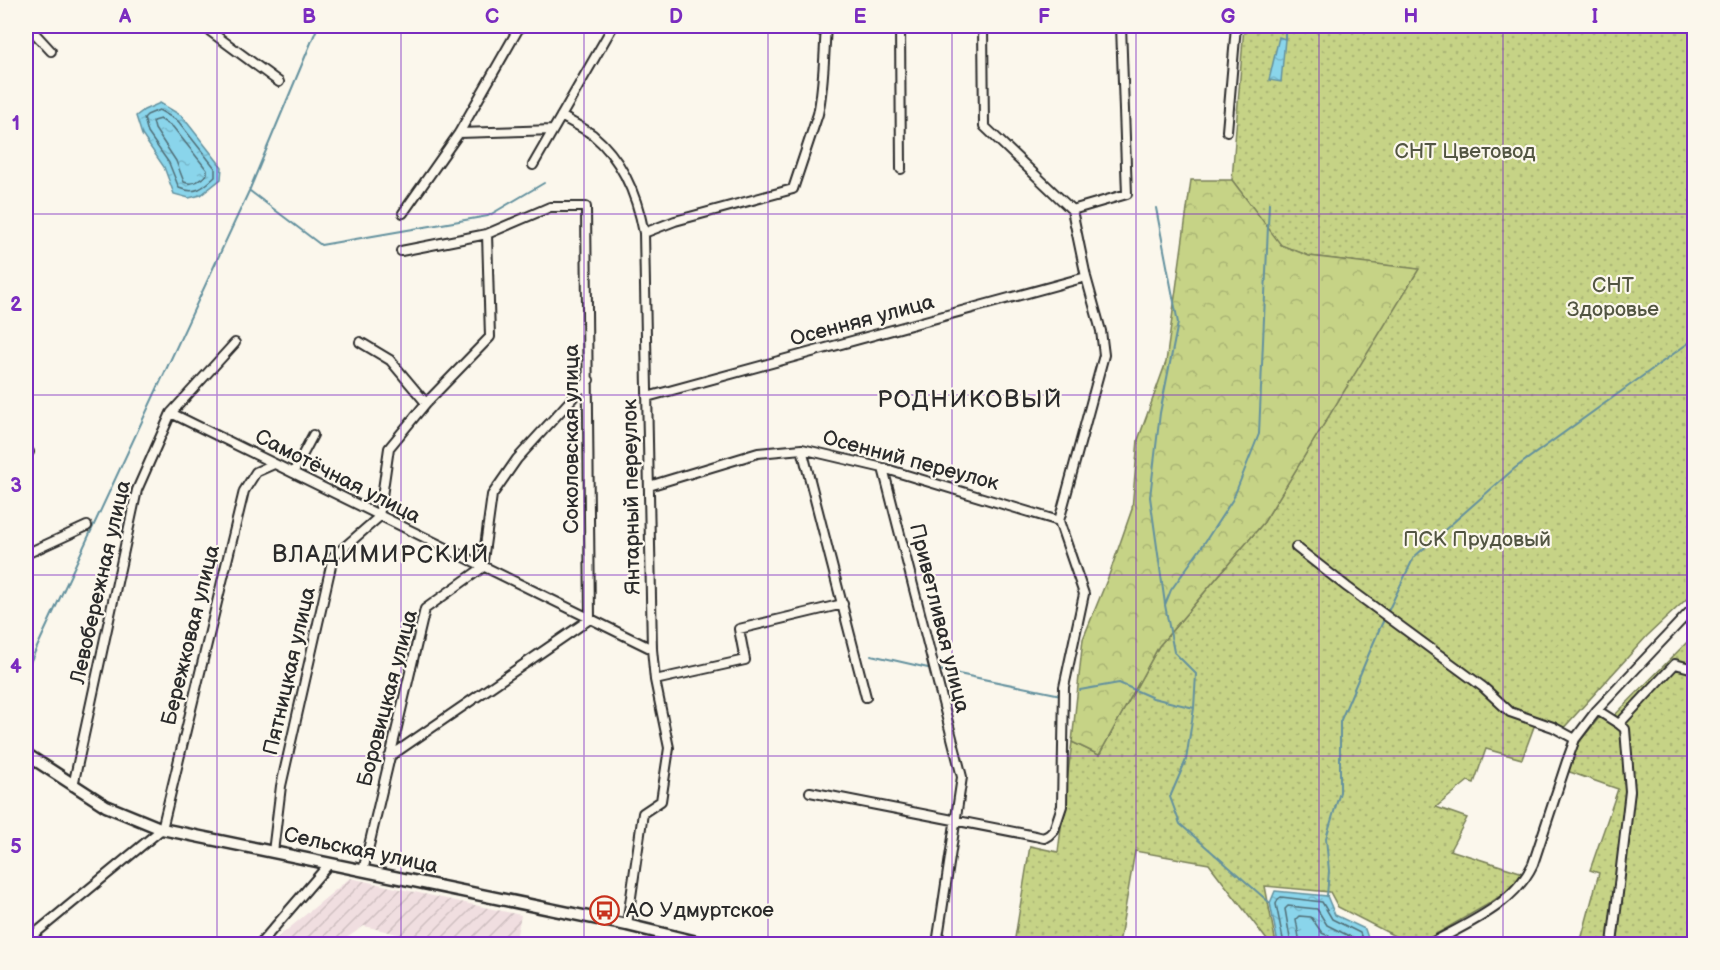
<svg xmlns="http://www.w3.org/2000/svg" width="1720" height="970" viewBox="0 0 1720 970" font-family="'Balsamiq Sans',sans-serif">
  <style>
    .industrial { fill: url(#industrial-furrows) }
    .green { fill: url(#green-dots); stroke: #787f58; stroke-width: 1.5 }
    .forest { fill: url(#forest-crowns); stroke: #787f58; stroke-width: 1.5 }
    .water { fill: url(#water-ripples); stroke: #64919e; stroke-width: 1.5 }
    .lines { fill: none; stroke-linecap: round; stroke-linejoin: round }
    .shore { stroke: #516f78; stroke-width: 1.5 }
    .stream { stroke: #64919e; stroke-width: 2 }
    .street-casing { stroke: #2b2b2b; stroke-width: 12 }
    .secondary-casing { stroke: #2b2b2b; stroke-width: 15 }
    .street { stroke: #fbf7ec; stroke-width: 8 }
    .secondary { stroke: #fbf7ec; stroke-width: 10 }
    .grid { fill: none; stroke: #7b2cbf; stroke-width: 1.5; stroke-opacity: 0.55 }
    .labels { text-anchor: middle; stroke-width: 4.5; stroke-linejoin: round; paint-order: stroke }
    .park-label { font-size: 21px; fill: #525542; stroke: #fbf7ec }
    .street-label { font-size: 21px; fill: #2b2b2b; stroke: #fbf7ec }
    .poi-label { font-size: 21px; fill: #2b2b2b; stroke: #fbf7ec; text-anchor: start }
    .quarter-label { font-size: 24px; letter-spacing: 1.5px; fill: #2b2b2b; stroke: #fbf7ec }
    .neatline { fill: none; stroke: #7b2cbf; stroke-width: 2 }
    .grid-label { font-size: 20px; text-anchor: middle; font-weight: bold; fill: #7b2cbf }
  </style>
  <defs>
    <pattern id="industrial-furrows" width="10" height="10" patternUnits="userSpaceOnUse" patternTransform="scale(1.5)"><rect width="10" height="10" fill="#f0dee0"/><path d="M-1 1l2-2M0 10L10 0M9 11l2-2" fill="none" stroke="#cebfc0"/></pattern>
    <pattern id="green-dots" width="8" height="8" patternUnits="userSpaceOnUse" patternTransform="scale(1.5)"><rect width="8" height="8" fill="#c6d386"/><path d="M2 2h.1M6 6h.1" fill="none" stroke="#aab574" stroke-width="1.8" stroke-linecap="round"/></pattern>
    <pattern id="forest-crowns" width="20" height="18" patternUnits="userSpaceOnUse" patternTransform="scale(1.5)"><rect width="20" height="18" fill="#c6d386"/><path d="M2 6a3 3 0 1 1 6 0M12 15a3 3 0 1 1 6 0" fill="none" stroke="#aab574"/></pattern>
    <pattern id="water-ripples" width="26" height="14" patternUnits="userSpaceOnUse" patternTransform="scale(1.5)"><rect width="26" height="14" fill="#8ad5eb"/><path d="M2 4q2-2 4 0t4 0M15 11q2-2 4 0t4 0" fill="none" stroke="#77b7ca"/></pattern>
  </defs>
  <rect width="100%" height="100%" fill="#fbf7ec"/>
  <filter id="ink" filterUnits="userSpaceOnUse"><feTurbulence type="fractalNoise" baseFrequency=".0167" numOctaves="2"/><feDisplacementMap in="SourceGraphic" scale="12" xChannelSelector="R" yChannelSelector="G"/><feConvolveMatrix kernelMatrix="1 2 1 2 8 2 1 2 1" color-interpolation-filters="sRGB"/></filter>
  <g filter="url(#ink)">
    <path class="industrial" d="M350 878 521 915 515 944H439L364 926 338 944H270Z"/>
    <path class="green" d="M1244 26H1694V592L1647 636 1559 733 1535 724 1522 759 1486 749 1474 783 1468 781 1436 807 1467 818 1450 850 1523 873 1512 888 1485 906 1419 944H1410L1338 907 1330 892 1265 886 1276 944H1270L1209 864 1135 851 1119 944H1014L1030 846 1058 852 1072 742 1099 755 1159 646 1264 522 1418 269 1309 256 1280 245 1232 180Z
      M1694 635V944H1580L1599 873 1590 870 1618 789 1567 771 1580 741 1599 718 1609 721Z"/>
    <path class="forest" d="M1191 180H1232L1281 245 1309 256 1419 269 1264 522 1159 646 1099 755 1072 742 1083 639 1109 575 1132 509 1138 440 1166 362Z"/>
    <path class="water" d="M1279 37 1285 39 1281 82 1269 80Z
      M160 103 182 116 222 167 221 179 201 195 189 198 174 194 164 167 142 135 136 116 144 110Z
      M1275 891 1327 896 1335 915 1365 929 1370 944H1278L1270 903Z"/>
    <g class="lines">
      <path class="shore" d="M159 110 178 121 215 168V177C203 188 195 195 179 188L169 163 148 133 144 118 147 115Z
        M160 119 173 127 207 170V174C201 180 193 186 184 182L176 161 155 129 153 121Z
        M1284 944 1276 904 1278 899 1281 897 1322 902 1332 919 1360 933 1364 944
        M1291 944 1285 909 1288 906 1317 909 1327 925 1353 938 1356 944
        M1300 944 1296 919 1299 916 1311 917 1322 933 1346 944"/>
      <path class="stream" d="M1285 39V26
        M250 191 321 245 488 216 544 183
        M1269 203 1259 434 1233 499 1201 548 1171 590 1165 605 1174 652 1196 674 1194 708 1186 760 1170 797 1180 824 1270 903
        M1156 208 1178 323 1160 413 1150 497 1165 604
        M871 655 928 668
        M939 670 1061 695
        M26 671 249 191 318 26
        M1080 690 1119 683 1153 698 1194 708
        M1327 896 1329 871 1326 838 1340 792V722L1379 630 1414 557 1515 468 1694 339"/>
      <defs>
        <path id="street" d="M28 26 51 51
          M203 26 279 82
          M812 26 825 33
          M900 26 901 169
          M983 26 984 126 1072 210
          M561 116C571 122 584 128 593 135 623 160 637 196 644 233L652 649 655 680 745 660 739 629 843 604
          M1227 131 1236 26
          M459 133 553 130
          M533 165 613 26
          M1072 210 1127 194 1121 26
          M403 213 459 133 520 26
          M644 233 675 221 793 189 818 114C824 85 824 55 826 26
          M360 342 390 360 426 403
          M647 397 1086 277
          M171 413C331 492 491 571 652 649
          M802 449 866 697
          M26 454 29 452
          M883 468 962 777 937 944
          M293 473 313 435
          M649 486 758 453 802 449 883 468 1059 521
          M1296 547 1347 587 1483 687 1510 712 1553 727 1575 739
          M26 554 87 526
          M1597 710 1619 724 1675 664 1694 669
          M389 757 590 619 586 207H550L487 234 401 251
          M73 786 137 490 171 413 235 343
          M810 792 1035 836 1044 838 1049 835 1054 830 1062 806 1064 687 1084 594 1059 521 1104 355 1101 331 1086 277 1072 210
          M273 852 281 786 333 557 379 517 389 448 426 403 490 337 487 234
          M363 871 425 609 482 568 492 495 517 459 589 380
          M627 925 643 813 661 801 669 748 655 680
          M26 941 162 829 244 491 256 472 274 464
          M260 944 329 864
          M1430 944C1468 923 1514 905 1533 864L1567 761 1575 739 1597 710 1694 607
          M1612 944 1630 791 1625 729 1619 724"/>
        <path id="secondary" d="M26 754 106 806 162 829 627 925 705 944"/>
      </defs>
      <use href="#street" class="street-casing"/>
      <use href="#secondary" class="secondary-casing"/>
      <use href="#street" class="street"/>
      <use href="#secondary" class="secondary"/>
    </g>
  </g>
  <path class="grid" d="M217 26V944M401 26V944M584 26V944M768 26V944M952 26V944M1136 26V944M1319 26V944M1503 26V944M26 214H1694M26 395H1694M26 575H1694M26 756H1694"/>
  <defs>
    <symbol id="bus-ring" viewBox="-11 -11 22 22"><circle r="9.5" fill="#fbf7ec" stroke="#c8321e" stroke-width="1.5"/><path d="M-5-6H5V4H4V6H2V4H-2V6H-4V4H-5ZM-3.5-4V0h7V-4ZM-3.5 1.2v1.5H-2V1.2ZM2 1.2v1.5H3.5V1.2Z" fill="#c8321e"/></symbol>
  </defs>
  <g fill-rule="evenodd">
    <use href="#bus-ring" x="588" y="894" width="33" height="33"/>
  </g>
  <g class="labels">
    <g class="park-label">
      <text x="1465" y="158">СНТ Цветовод</text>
      <text x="1613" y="292">СНТ<tspan x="1613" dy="24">Здоровье</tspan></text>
      <text x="1477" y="546">ПСК Прудовый</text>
    </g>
    <g class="street-label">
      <text transform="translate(862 320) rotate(-15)" y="7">Осенняя улица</text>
      <text transform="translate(571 439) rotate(-90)" y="7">Соколовская улица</text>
      <text transform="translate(911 460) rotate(15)" y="7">Осенний переулок</text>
      <text transform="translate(338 476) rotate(27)" y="7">Самотёчная улица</text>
      <text transform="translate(631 497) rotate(-91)" y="7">Янтарный переулок</text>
      <text transform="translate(100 582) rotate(-77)" y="7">Левобережная улица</text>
      <text transform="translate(940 618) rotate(76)" y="7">Приветливая улица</text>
      <text transform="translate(190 635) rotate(-76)" y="7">Бережковая улица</text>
      <text transform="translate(289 671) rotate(-77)" y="7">Пятницкая улица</text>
      <text transform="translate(387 698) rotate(-75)" y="7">Боровицкая улица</text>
      <text transform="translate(361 850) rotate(12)" y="7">Сельская улица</text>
    </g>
    <g class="poi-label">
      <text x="626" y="917">АО Удмуртское</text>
    </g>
    <g class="quarter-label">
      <text x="970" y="407">РОДНИКОВЫЙ</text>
      <text x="381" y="562">ВЛАДИМИРСКИЙ</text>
    </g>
  </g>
  <rect width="1720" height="970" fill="none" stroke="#fbf7ec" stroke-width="66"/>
  <rect x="33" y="33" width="1654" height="904" class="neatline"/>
  <g class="grid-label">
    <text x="125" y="23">A</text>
    <text x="309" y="23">B</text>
    <text x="492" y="23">C</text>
    <text x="676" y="23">D</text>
    <text x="860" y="23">E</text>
    <text x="1044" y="23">F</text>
    <text x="1228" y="23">G</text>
    <text x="1411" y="23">H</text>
    <text x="1595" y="23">I</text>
    <text x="16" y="130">1</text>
    <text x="16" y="311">2</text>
    <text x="16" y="492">3</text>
    <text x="16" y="673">4</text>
    <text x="16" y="853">5</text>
  </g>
</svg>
